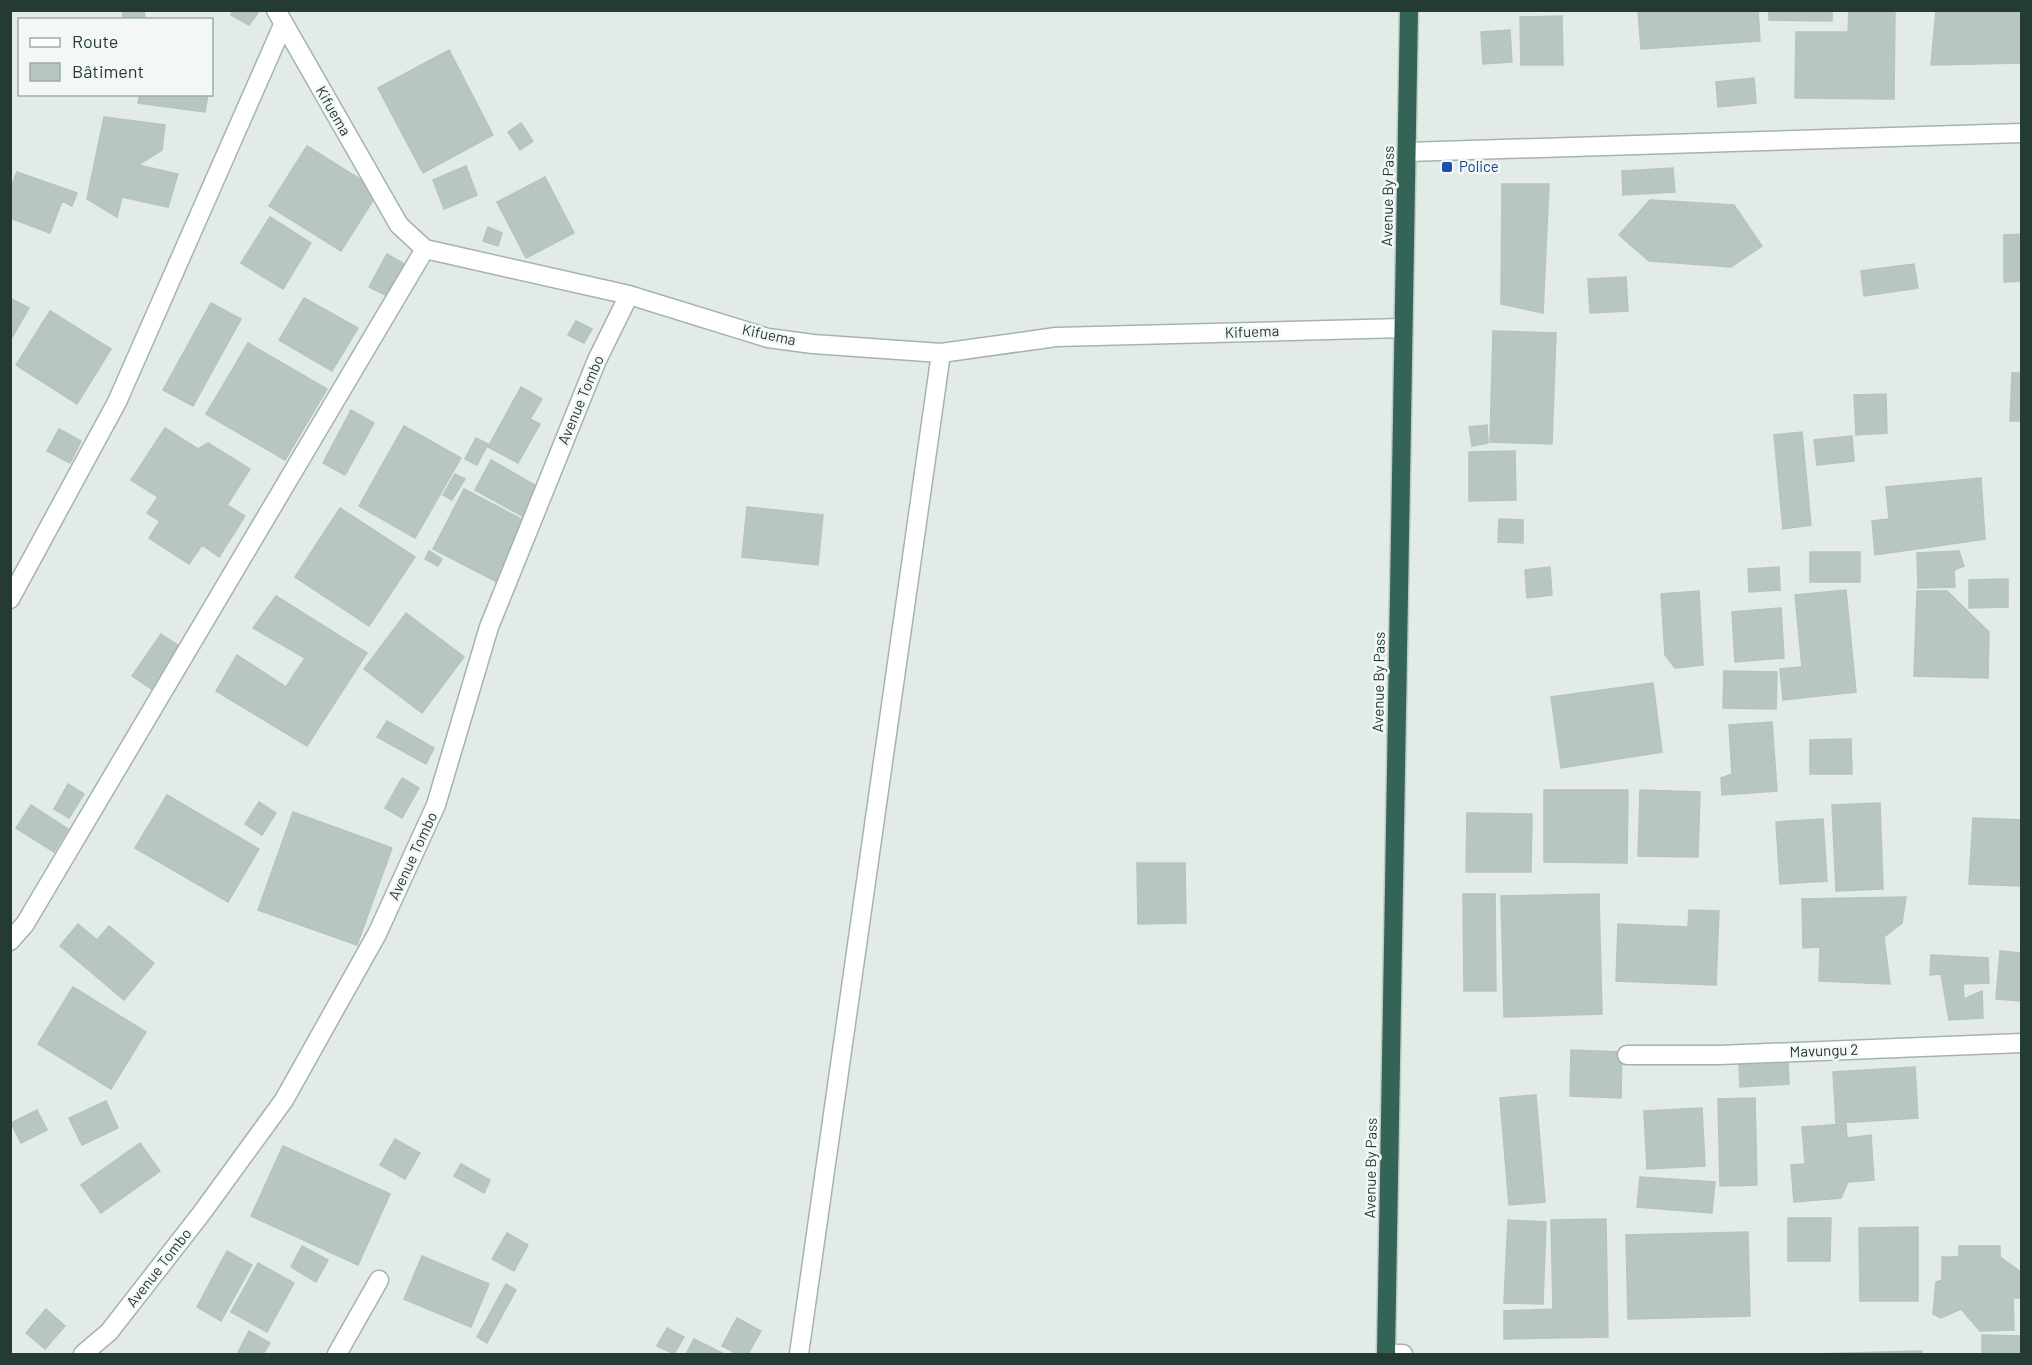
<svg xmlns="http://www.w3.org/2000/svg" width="2032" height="1365" viewBox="0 0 2032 1365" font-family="Barlow,sans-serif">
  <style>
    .building { fill: #b8c6c0; stroke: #b6c4bd; stroke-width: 1.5 }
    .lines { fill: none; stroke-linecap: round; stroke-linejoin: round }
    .minor-casing { stroke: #a6b3ad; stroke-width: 21 }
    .highway-casing { stroke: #c2c8c6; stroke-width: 21 }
    .minor { stroke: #fff; stroke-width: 18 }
    .highway { stroke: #336457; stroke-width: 18 }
    .transit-dot { fill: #1a4fb4; stroke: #f3f8f5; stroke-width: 2 }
    .labels { text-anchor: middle; stroke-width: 5; stroke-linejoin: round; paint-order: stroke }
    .street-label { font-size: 15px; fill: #243b33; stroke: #f3f8f5 }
    .transit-label { font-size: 15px; fill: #164399; stroke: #f3f8f5; text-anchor: start }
  </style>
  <rect width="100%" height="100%" fill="#e3ebe7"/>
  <path class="building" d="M122 10H144L145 18H123Z
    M233 10H260L249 25 231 15Z
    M1638 10H1758L1760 41 1641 49Z
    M1769 10H1832V21L1769 20Z
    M1849 10H1895L1894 99 1795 98 1796 32H1848Z
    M1936 10H2022V63L1931 65Z
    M1562 16 1563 65H1521L1520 17Z
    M1510 30 1512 62 1483 64 1481 32Z
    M449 50 493 135 423 173 378 88Z
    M1754 78 1756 103 1718 107 1716 82Z
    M140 94H208L205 112 138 103Z
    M104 117 165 125 162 150 138 165 178 174 168 207 122 197 117 217 87 199Z
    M521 123 533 141 520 150 508 132Z
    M307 146 379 191 341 251 269 206Z
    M466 166 477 195 444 209 433 180Z
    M1673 168 1675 192 1623 195 1622 171Z
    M17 172 77 193 72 206 62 201 50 233 10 218V190Z
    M545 177 574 233 526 258 497 202Z
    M1502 184H1549L1543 313 1501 304Z
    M1650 200 1734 205 1762 246 1731 267 1649 261 1619 235Z
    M270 217 311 243 283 289 241 263Z
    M488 227 502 233 498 246 483 241Z
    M2022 234V281L2004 282V235Z
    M387 254 408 266 391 298 369 287Z
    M1914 264 1918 288 1864 296 1861 271Z
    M1626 277 1628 311 1590 313 1588 279Z
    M10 298 29 308 10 341Z
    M304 298 358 328 332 371 279 340Z
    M211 303 241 319 193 406 163 390Z
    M50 311 111 349 77 404 16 365Z
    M576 321 592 329 584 343 568 335Z
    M1493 331 1556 333 1552 444 1490 442Z
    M248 343 327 389 285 460 206 414Z
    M2012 373H2022V421H2010Z
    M521 387 542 399 530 419 540 424 518 463 488 447Z
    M1886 394 1887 433 1856 435 1854 395Z
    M351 410 374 423 345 475 323 463Z
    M1487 425 1488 443 1472 446 1469 427Z
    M404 426 461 458 415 538 359 506Z
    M165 428 198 449 208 443 250 469 227 505 245 516 219 557 202 545 189 564 149 538 160 521 147 513 158 497 131 480Z
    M59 429 81 441 70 463 47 451Z
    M1802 432 1811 525 1783 529 1774 435Z
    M1852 436 1854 461 1817 465 1814 440Z
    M476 438 488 444 477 465 465 459Z
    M1515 451 1516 500 1469 501V452Z
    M491 460 540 488 524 517 475 490Z
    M455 474 465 479 452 500 443 495Z
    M1981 478 1985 539 1875 555 1872 521 1889 519 1886 487Z
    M464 489 529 523 497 582 433 549Z
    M747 507 823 515 818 565 742 557Z
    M340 508 415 557 369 626 295 577Z
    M1499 519 1523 520V543L1498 542Z
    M429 551 442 559 438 566 425 559Z
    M1959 551 1964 566 1954 570 1955 587 1918 588 1917 553Z
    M1810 552H1860V582H1810Z
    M1550 567 1552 595 1527 598 1525 570Z
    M1779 567 1780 590 1749 592 1748 569Z
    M2008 579V607L1969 608V580Z
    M1846 590 1856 692 1783 700 1780 669 1802 667 1795 595Z
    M1699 591 1703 665 1675 668 1665 655 1661 594Z
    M1917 591H1947L1989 632 1988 678 1914 676Z
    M276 596 367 653 307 746 216 691 237 655 286 687 305 658 253 628Z
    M1781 608 1784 658 1735 662 1732 612Z
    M406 613 464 657 422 713 364 669Z
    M161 634 182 648 153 690 132 676Z
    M1724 671 1777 672 1776 709 1723 708Z
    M1653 683 1662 752 1561 768 1551 697Z
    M387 721 434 748 426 764 377 737Z
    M1772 722 1777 791 1722 795 1721 778 1732 774 1729 725Z
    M1851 739 1852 774H1810V740Z
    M402 778 419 788 402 818 385 808Z
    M68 784 84 794 69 818 54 809Z
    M1544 790H1628L1627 863 1544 862Z
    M1640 790 1700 792 1698 857 1638 856Z
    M167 795 259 849 228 902 135 848Z
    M259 802 276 813 262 835 245 824Z
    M1880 803 1883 889 1836 891 1832 805Z
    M31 805 68 829 54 852 16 828Z
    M293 812 392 848 357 945 258 910Z
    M1467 813 1532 814 1531 872H1466Z
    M1973 818 2022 820V886L1969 884Z
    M1823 819 1827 881 1780 884 1776 822Z
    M1137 863H1185L1186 923 1138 924Z
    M1463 894H1495L1496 991H1464Z
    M1599 894 1602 1014 1504 1017 1501 896Z
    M1906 897 1902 923 1884 937 1890 984 1819 981 1820 947 1803 948 1802 899Z
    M1689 910 1719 911 1716 985 1616 981 1618 924 1688 927Z
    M78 924 97 940 109 926 154 963 124 1000 60 946Z
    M2000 951 2022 953V1001L1996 999Z
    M1931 955 1988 958 1989 983 1963 984 1964 999 1982 991 1983 1018 1949 1020 1941 974 1930 975Z
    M73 987 146 1032 111 1089 38 1044Z
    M1571 1050 1622 1052 1621 1098 1570 1096Z
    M1788 1061 1789 1084 1740 1087 1739 1064Z
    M1915 1067 1918 1118 1836 1123 1833 1072Z
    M1536 1095 1545 1202 1509 1205 1500 1098Z
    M1755 1098 1757 1185 1720 1186 1718 1099Z
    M106 1101 118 1128 82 1145 69 1118Z
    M1702 1108 1705 1166 1647 1169 1644 1111Z
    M37 1110 47 1130 21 1143 11 1123Z
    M1846 1124 1847 1138 1871 1135 1874 1180 1848 1182 1841 1198 1794 1202 1791 1165 1805 1164 1802 1127Z
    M395 1139 420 1153 405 1179 380 1165Z
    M140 1143 160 1171 101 1213 81 1185Z
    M283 1146 390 1194 358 1265 251 1216Z
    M461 1164 490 1180 484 1193 454 1176Z
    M1640 1177 1715 1182 1712 1213 1637 1207Z
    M1788 1218H1831L1830 1261H1788Z
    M1606 1219 1608 1337 1504 1339V1311L1553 1309 1551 1220Z
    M1508 1220 1546 1222 1543 1304 1504 1303Z
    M1918 1227V1301H1860L1859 1228Z
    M1748 1232 1750 1316 1628 1319 1626 1235Z
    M507 1233 528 1245 514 1271 492 1259Z
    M302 1246 328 1260 316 1282 291 1267Z
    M1959 1246H2000V1257L2022 1273V1298H2013L2014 1330 1980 1331 1961 1309 1941 1318 1933 1314 1936 1282 1942 1280V1257H1959Z
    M227 1251 252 1265 221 1321 197 1307Z
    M422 1256 489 1284 471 1327 404 1299Z
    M258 1263 294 1283 267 1332 231 1312Z
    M506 1284 516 1290 487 1343 477 1337Z
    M46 1309 65 1326 45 1349 26 1333Z
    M737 1318 761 1331 748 1354H737L722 1346Z
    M667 1328 684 1337 674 1354 657 1346Z
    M249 1331 270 1343 263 1354H243L238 1352Z
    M1982 1335 2022 1336V1354H1982Z
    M694 1339 724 1354H686Z
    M1922 1351V1354H1809Z"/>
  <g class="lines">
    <defs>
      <path id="minor" d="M276 10 399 225 425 249 629 295 768 338 813 344 941 353 1056 337 1403 328
        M1407 152 2022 133
        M10 599 117 402 283 25
        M10 941 25 924 425 249
        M1627 1055H1719L2022 1043
        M83 1354 109 1332 201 1214 284 1100 377 934 436 805 489 627 597 360 629 295
        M337 1354 379 1280
        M799 1354 941 353
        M1386 1354H1403"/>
      <path id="highway" d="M1386 1354 1409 10"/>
    </defs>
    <use href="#minor" class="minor-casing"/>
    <use href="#highway" class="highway-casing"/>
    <use href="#minor" class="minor"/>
    <use href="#highway" class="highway"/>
  </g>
  <rect class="transit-dot" x="1441" y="161" width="12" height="12" rx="3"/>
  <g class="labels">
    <g class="street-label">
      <text transform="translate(333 111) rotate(60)" y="5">Kifuema</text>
      <text transform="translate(1388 196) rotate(-89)" y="5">Avenue By Pass</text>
      <text transform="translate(1252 332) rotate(-2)" y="5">Kifuema</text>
      <text transform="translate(769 335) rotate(12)" y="5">Kifuema</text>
      <text transform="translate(581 400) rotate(-67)" y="5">Avenue Tombo</text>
      <text transform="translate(1379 682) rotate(-89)" y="5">Avenue By Pass</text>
      <text transform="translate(413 856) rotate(-65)" y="5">Avenue Tombo</text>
      <text transform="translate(1824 1051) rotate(-2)" y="5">Mavungu 2</text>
      <text transform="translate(1371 1168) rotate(-89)" y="5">Avenue By Pass</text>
      <text transform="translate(159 1268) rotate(-52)" y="5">Avenue Tombo</text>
    </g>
    <g class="transit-label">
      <text x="1459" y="172">Police</text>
    </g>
  </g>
  <rect width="2032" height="1365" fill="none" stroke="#243b33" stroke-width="24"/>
  <rect x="18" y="18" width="195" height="78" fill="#f3f8f5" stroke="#a0aca7" stroke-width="1.5"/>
  <rect x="30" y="38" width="30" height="9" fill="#ffffff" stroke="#a0aca7" stroke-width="1.5"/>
  <text x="72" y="48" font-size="18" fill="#243b33">Route</text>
  <rect x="30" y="63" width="30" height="18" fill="#b8c6c0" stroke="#a0aca7" stroke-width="1.5"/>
  <text x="72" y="78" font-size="18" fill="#243b33">Bâtiment</text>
</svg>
